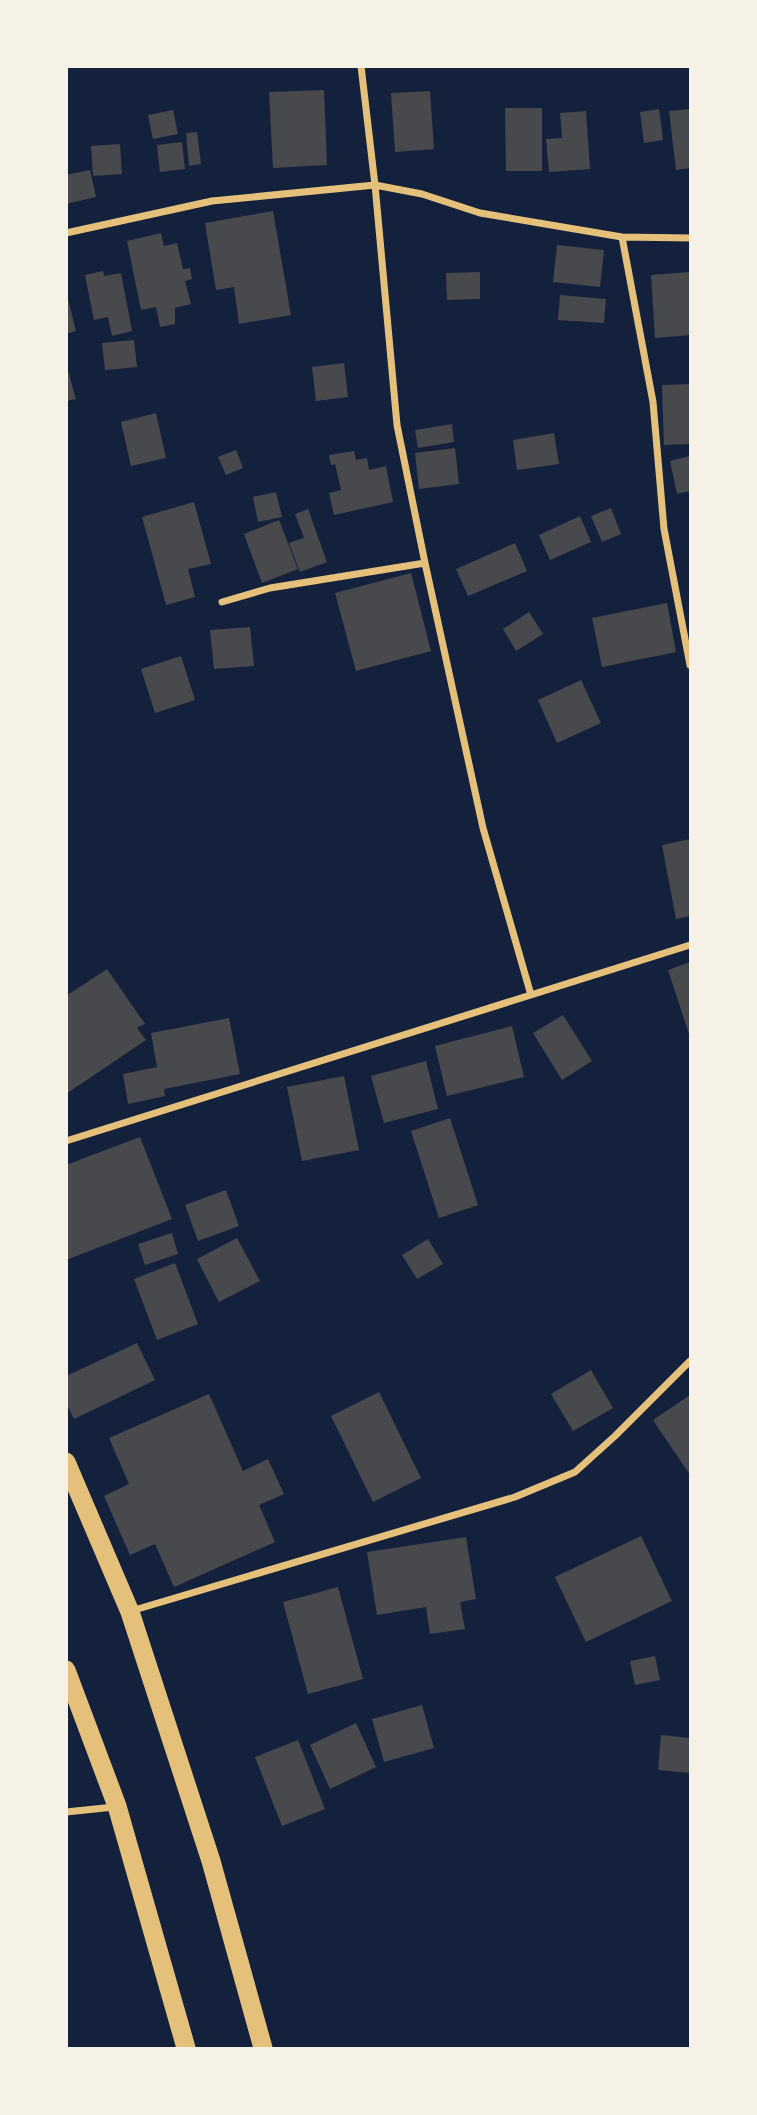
<svg xmlns="http://www.w3.org/2000/svg" width="757" height="2115" viewBox="0 0 757 2115" font-family="Jost,sans-serif">
  <style>
    .building { fill: #48494c }
    .lines { fill: none; stroke-linecap: round; stroke-linejoin: round }
    .minor { stroke: #e5c07b; stroke-width: 7 }
    .trunk { stroke: #e5c07b; stroke-width: 19 }
  </style>
  <rect width="100%" height="100%" fill="#14213d"/>
  <path class="building" d="M324 90 327 165 273 168 269 92Z
    M430 91 434 149 395 152 391 93Z
    M505 108H542V171H506Z
    M659 109 663 140 644 143 640 112Z
    M690 109V168L676 170 669 111Z
    M173 110 178 134 153 139 148 115Z
    M586 111 590 169 549 172 546 139 562 138 560 113Z
    M197 132 201 164 189 166 186 133Z
    M182 142 185 169 160 172 157 145Z
    M120 144 122 174 93 176 91 146Z
    M90 170 96 197 66 204V175Z
    M273 211 291 315 239 324 234 287 216 290 205 223Z
    M161 233 164 246 177 243 183 269 190 268 192 279 185 281 191 304 175 308V324L160 327 156 307 141 310 127 241Z
    M557 245 604 250 600 287 553 282Z
    M103 271 104 276 121 273 132 331 112 336 108 317 94 320 85 275Z
    M480 272V299L447 300 446 273Z
    M690 272V335L655 338 651 275Z
    M66 291 76 331 66 334Z
    M560 295 606 299 604 323 558 320Z
    M134 340 137 367 105 370 102 343Z
    M344 363 348 397 316 401 312 367Z
    M66 364 76 399 66 401Z
    M690 384V444L664 445 662 385Z
    M156 413 166 458 131 466 121 422Z
    M452 424 454 442 418 448 415 430Z
    M554 433 559 464 517 470 513 440Z
    M455 448 459 484 419 489 415 453Z
    M236 450 243 468 226 475 218 457Z
    M354 451 356 460 367 458 369 470 386 466 393 502 334 515 329 493 341 490 335 464 331 465 329 455Z
    M690 456V491L677 494 670 461Z
    M276 492 282 517 258 522 253 497Z
    M194 502 211 564 188 569 195 597 166 605 142 517Z
    M611 508 621 534 602 542 591 516Z
    M308 509 327 562 300 572 289 543 304 538 295 514Z
    M580 516 591 542 550 560 539 535Z
    M279 520 298 569 262 583 244 534Z
    M515 543 527 571 468 596 456 569Z
    M411 573 431 651 356 671 335 593Z
    M667 603 676 652 602 667 592 618Z
    M529 612 543 634 516 651 503 629Z
    M250 627 254 666 214 669 210 630Z
    M181 656 195 700 155 713 141 669Z
    M581 680 601 723 557 743 538 700Z
    M690 839V916L676 919 662 845Z
    M690 962V1037L668 970Z
    M107 969 145 1024 137 1028 146 1040 66 1094V996Z
    M563 1015 592 1061 562 1080 533 1033Z
    M229 1018 240 1074 164 1089 165 1096 128 1104 123 1074 157 1067 151 1033Z
    M512 1026 524 1077 447 1096 435 1046Z
    M426 1061 438 1109 384 1123 371 1076Z
    M344 1076 359 1150 302 1161 287 1087Z
    M450 1118 478 1205 439 1218 411 1131Z
    M140 1137 172 1219 66 1260V1165Z
    M226 1190 239 1226 198 1241 185 1205Z
    M172 1233 178 1254 145 1265 138 1244Z
    M237 1238 260 1281 219 1302 197 1259Z
    M428 1239 443 1264 417 1279 402 1255Z
    M175 1263 198 1324 157 1340 134 1279Z
    M137 1343 155 1380 74 1419 66 1403V1376Z
    M591 1370 613 1408 573 1431 551 1394Z
    M379 1392 421 1478 373 1502 331 1416Z
    M209 1394 243 1471 268 1459 284 1494 259 1505 275 1542 174 1587 155 1544 130 1555 104 1496 129 1484 109 1438Z
    M690 1395V1475L653 1420Z
    M641 1536 672 1601 586 1642 555 1577Z
    M466 1537 476 1599 460 1602 465 1629 430 1634 426 1607 377 1615 367 1552Z
    M338 1587 363 1679 308 1694 283 1602Z
    M655 1656 660 1680 635 1685 630 1661Z
    M422 1705 434 1748 384 1762 372 1719Z
    M356 1723 376 1767 330 1789 310 1745Z
    M661 1735 690 1738V1773L658 1770Z
    M298 1740 325 1809 282 1826 255 1757Z"/>
  <g class="lines">
    <path class="minor" d="M66 233 212 201 375 185 422 194 480 213 622 237 690 238
      M622 237 653 402 664 529 690 665
      M425 563 483 828 531 995
      M222 602 270 588 425 563 397 425 375 185 361 66
      M66 1141 690 945
      M131 1611 515 1497 575 1472 615 1436 690 1361
      M66 1812 114 1807"/>
    <path class="trunk" d="M66 1462 130 1612 211 1861 263 2048
      M66 1670 117 1806 186 2048"/>
  </g>
  <rect width="757" height="2115" fill="none" stroke="#f6f1e7" stroke-width="136"/>
</svg>
